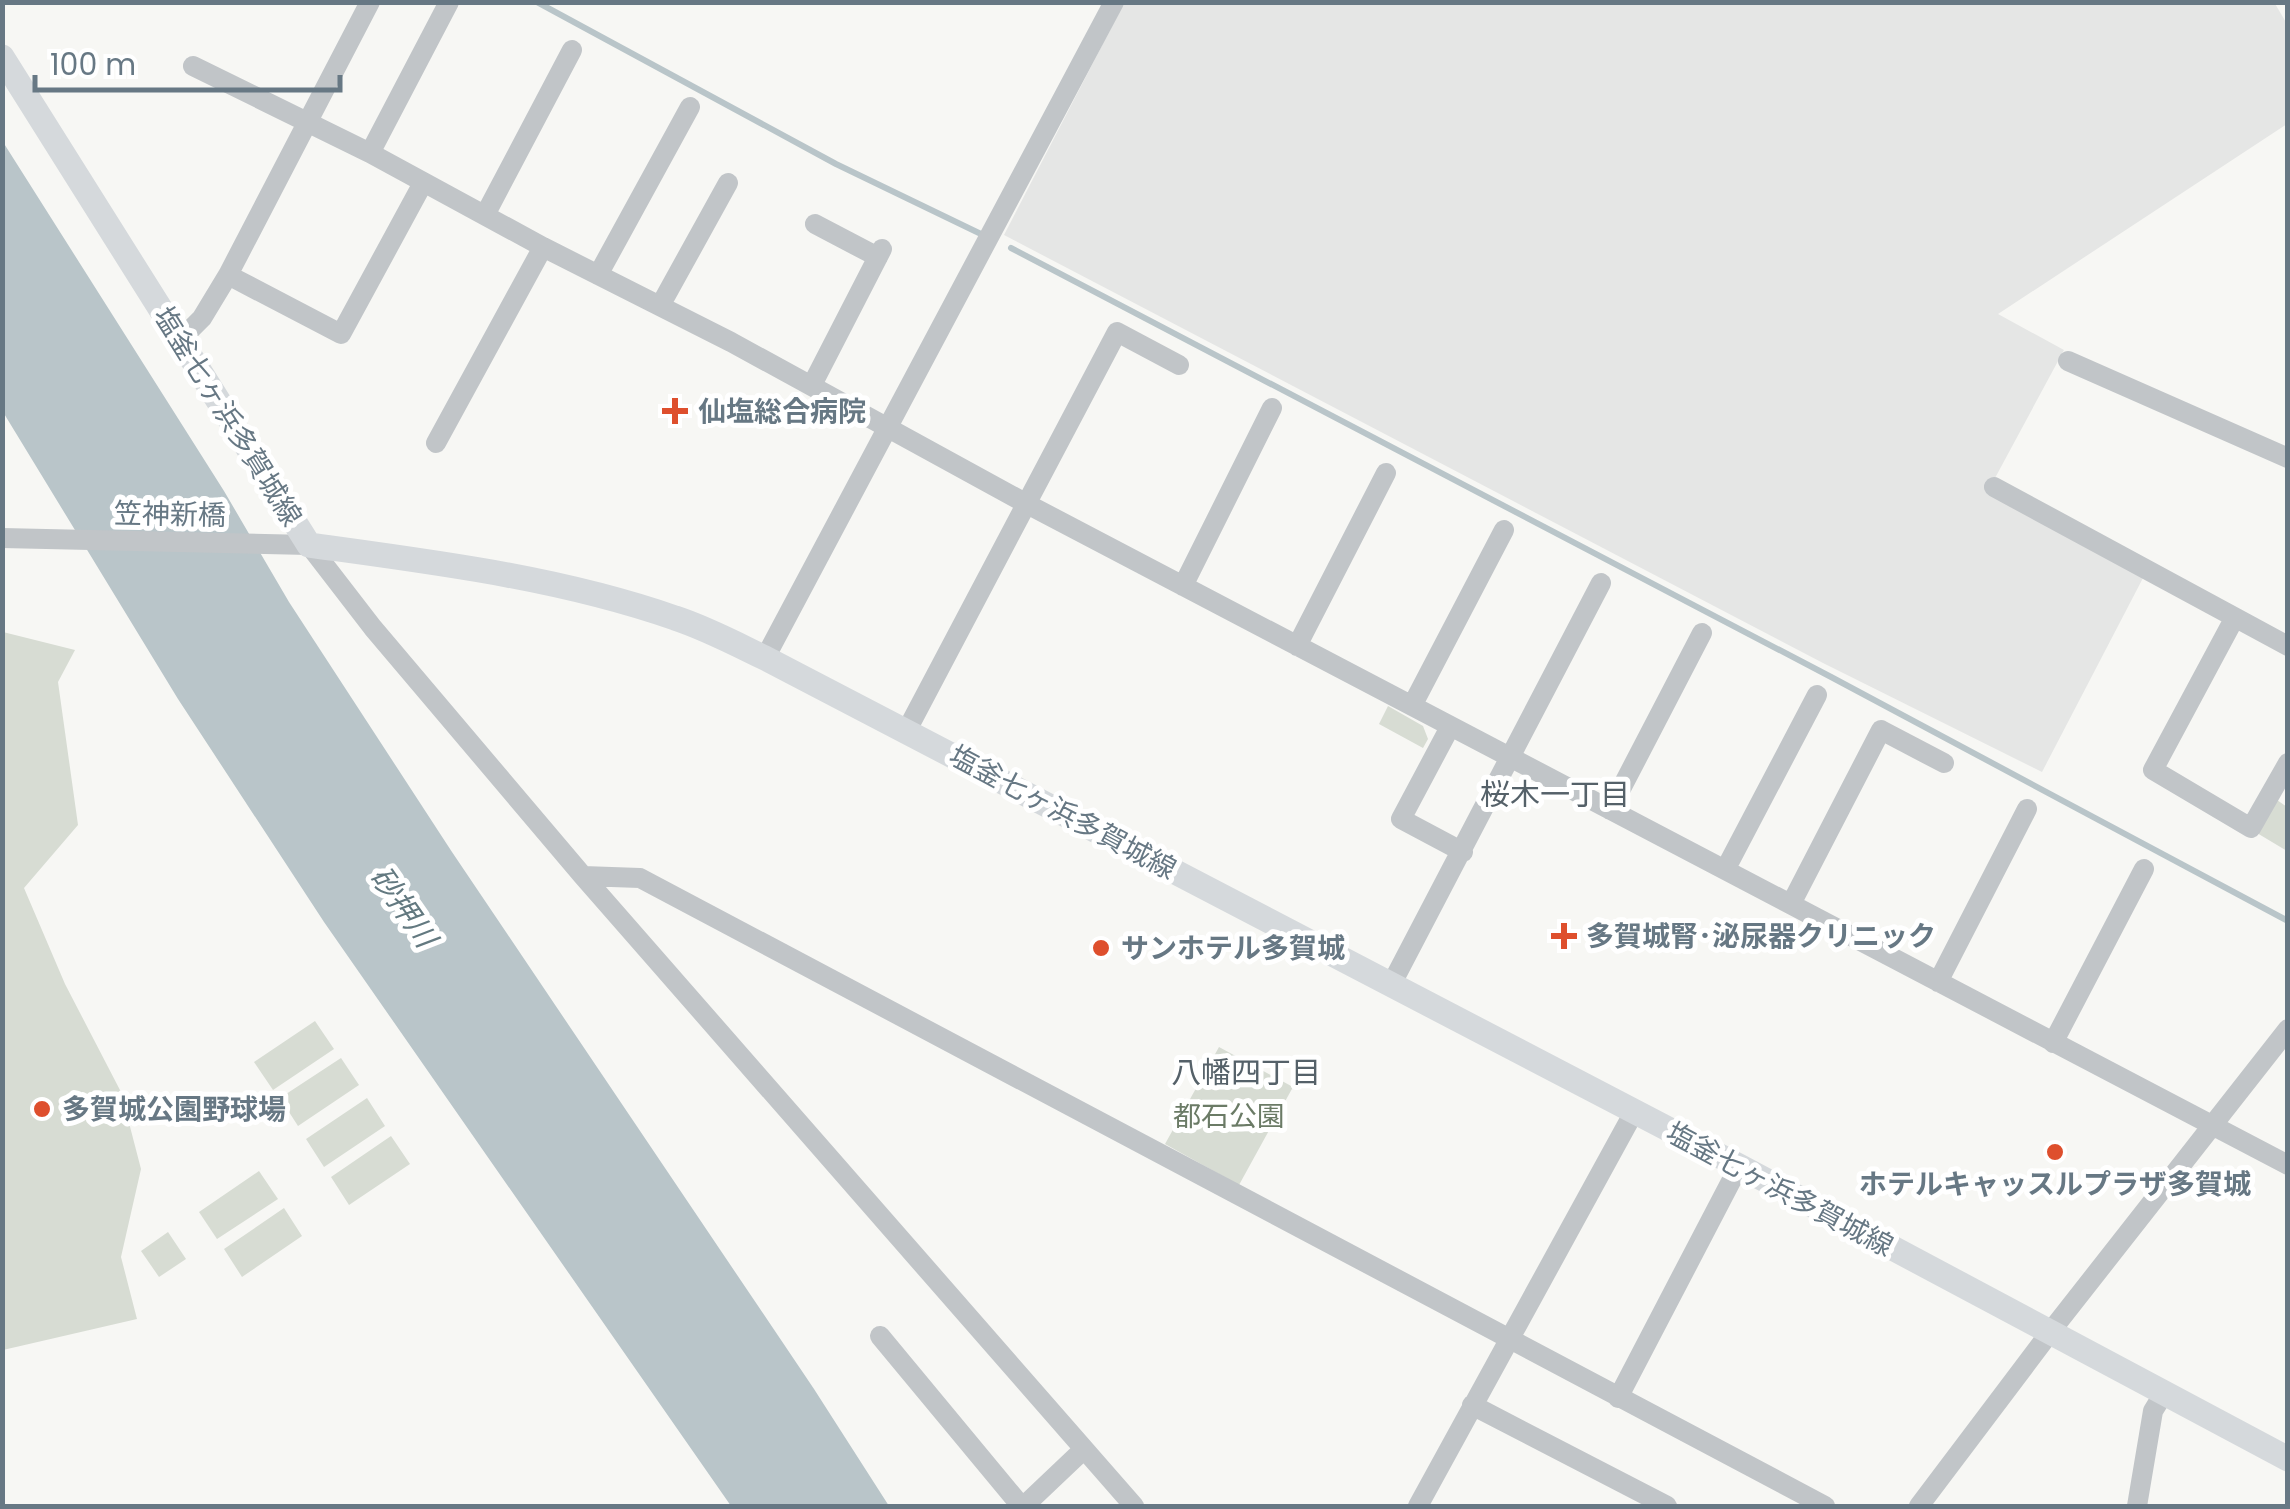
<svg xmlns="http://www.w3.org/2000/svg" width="2290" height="1509" viewBox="0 0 2290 1509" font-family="Poppins,'Noto Sans JP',sans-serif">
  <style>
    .built { fill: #e5e6e5 }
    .green { fill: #d7dcd3 }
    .water { fill: #b9c5c9 }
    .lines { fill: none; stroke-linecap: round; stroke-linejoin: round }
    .stream { stroke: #b9c5c9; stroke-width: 6 }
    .minor { stroke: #c1c5c8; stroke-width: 20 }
    .major { stroke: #d5d9dc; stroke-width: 25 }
    .poi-dot { fill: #de4f2d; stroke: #fff; stroke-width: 4 }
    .labels { text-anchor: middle; stroke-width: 10; stroke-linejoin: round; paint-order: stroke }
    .poi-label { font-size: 28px; font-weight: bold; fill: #677884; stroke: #fff; text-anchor: start }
    .street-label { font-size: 28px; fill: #677884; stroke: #fff }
    .park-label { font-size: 28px; fill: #6b7b66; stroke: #fff }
    .neighbourhood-label { font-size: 30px; fill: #556169; stroke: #fff }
    .water-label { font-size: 30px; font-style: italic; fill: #637980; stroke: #fff }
  </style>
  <rect width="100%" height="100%" fill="#f7f7f4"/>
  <path class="built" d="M2274 2 2287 24V124L1998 314 2064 350 1988 491 2143 578 2042 772 1823 663 1004 235 1124 3Z"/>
  <path class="green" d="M3 632 75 650 58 682 78 825 24 888 65 984 121 1092 141 1169 121 1257 137 1319 3 1350Z
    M1388 706 1423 726 1428 739 1423 748 1379 724Z
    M2277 800 2287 807V851L2257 833Z
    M315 1021 334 1049 273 1090 254 1062Z
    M1219 1047 1293 1087 1239 1185 1165 1144Z
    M341 1058 359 1085 298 1126 280 1098Z
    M367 1098 385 1126 324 1167 306 1139Z
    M391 1136 410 1164 349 1205 331 1177Z
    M259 1171 278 1199 217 1239 199 1212Z
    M284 1208 302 1236 242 1277 224 1249Z
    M168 1232 186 1259 159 1277 141 1251Z"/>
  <path class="water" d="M3 142 224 491 289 602 452 852 814 1389 889 1506H731L324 922 178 699 3 412Z"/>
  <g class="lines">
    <path class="stream" d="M537 2 836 164 981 234
      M1011 248 1833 678 2288 921"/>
    <path class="minor" d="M193 66 370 153 543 247 731 342 1027 504 2288 1165
      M370 153 449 2
      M485 215 572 50
      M815 224 878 257
      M228 275 341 334 423 183
      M598 275 690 107
      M660 306 728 183
      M181 339 202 318 228 275 370 2
      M2068 361 2288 458
      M812 385 882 249
      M436 443 543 247
      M1994 487 2288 646
      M2 538 309 545 373 628 583 876 1134 1506
      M1183 586 1272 408
      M2234 619 2153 770 2251 828 2288 763
      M1297 646 1386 473
      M765 658 1114 2
      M1413 704 1504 530
      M1450 727 1401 819 1463 852
      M907 730 1117 332 1179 365
      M1610 810 1702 633
      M1725 870 1817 695
      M583 876 640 878 1825 1506
      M1791 904 1881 730 1944 763
      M1938 982 2027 809
      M1391 985 1601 583
      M2053 1043 2144 869
      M880 1336 1021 1506
      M1618 1398 1739 1166
      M1472 1405 1667 1506
      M1024 1506 1082 1451
      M1418 1506 1634 1112
      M1919 1506 2051 1331 2288 1029
      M2137 1506 2153 1411 2164 1393"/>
    <path class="major" d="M2 57 309 545C432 562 557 577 675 618 706 628 736 644 765 658L1739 1166 2288 1459"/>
  </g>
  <g class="poi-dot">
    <path d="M670 396h10v10h10v10h-10v10h-10v-10h-10v-10h10z"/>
    <path d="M1559 921h10v10h10v10h-10v10h-10v-10h-10v-10h10z"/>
    <circle cx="1101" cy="948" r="10"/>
    <circle cx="42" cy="1109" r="10"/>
    <circle cx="2055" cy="1152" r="10"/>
  </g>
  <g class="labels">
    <g class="poi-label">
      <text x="698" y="421">仙塩総合病院</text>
      <text x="1586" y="946">多賀城腎･泌尿器クリニック</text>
      <text x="1121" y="958">サンホテル多賀城</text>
      <text x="62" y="1119">多賀城公園野球場</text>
      <text x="2055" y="1194" text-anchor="middle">ホテルキャッスルプラザ多賀城</text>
    </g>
    <g class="street-label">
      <text transform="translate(228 416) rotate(58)" y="10">塩釜七ヶ浜多賀城線</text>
      <text transform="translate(170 514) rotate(1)" y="10">笠神新橋</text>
      <text transform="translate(1063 812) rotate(28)" y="10">塩釜七ヶ浜多賀城線</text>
      <text transform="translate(1780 1189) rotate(28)" y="10">塩釜七ヶ浜多賀城線</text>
    </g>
    <g class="park-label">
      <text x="1229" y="1126">都石公園</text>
    </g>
    <g class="neighbourhood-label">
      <text x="1555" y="805">桜木一丁目</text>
      <text x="1246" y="1083">八幡四丁目</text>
    </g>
    <g class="water-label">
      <text transform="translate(403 907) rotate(55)" y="10">砂押川</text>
    </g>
  </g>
  <rect width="2290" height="1509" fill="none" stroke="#677884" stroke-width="10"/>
  <path d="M35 75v15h305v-15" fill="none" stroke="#677884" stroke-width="5"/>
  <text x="50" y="75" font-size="30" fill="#677884" stroke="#ffffff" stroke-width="8" paint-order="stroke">100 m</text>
</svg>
